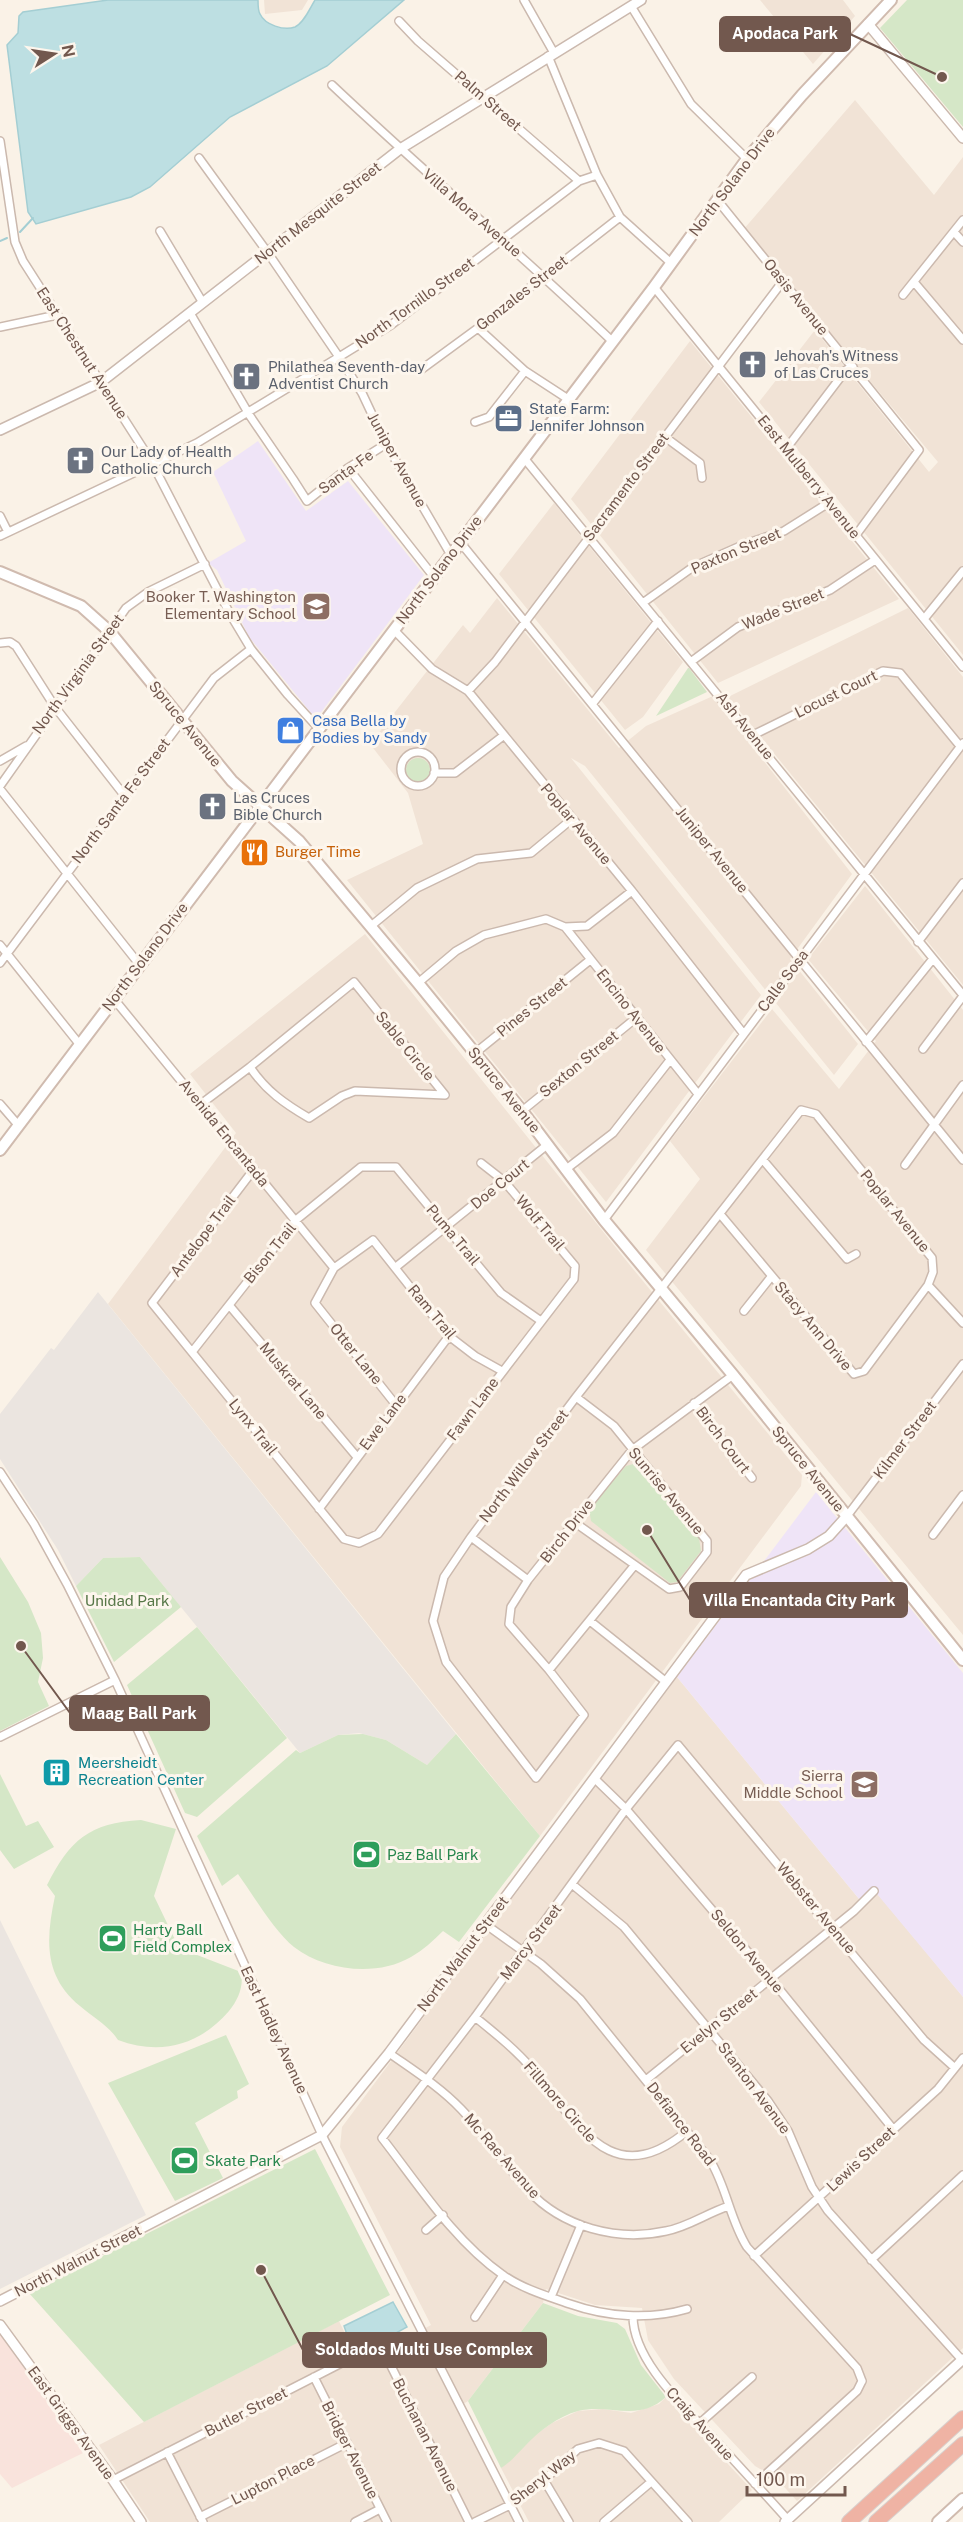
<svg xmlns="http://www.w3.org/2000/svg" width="963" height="2522" viewBox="0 0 963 2522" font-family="'Public Sans',sans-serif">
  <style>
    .residential { fill: #f1e3d6 }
    .commercial { fill: #f9e3dc }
    .industrial { fill: #ebe5e0 }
    .education { fill: #efe4f7 }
    .green { fill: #d5e7c7 }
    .water { fill: #bddfe2; stroke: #a4ced3; stroke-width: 1.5 }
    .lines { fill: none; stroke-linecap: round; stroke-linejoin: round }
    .stream { stroke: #a4ced3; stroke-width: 2 }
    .minor-casing { stroke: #cbb9ae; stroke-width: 10 }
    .tertiary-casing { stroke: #cbb9ae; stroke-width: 12 }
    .secondary-casing { stroke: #d0bbaf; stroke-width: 14 }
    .motorway-casing { stroke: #d8d0cd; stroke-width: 16 }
    .minor { stroke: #fff; stroke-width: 7 }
    .tertiary { stroke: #fff; stroke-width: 9 }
    .secondary { stroke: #fff; stroke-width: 10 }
    .motorway { stroke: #efb3a4; stroke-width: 14 }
    .labels { text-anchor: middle; stroke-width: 6; stroke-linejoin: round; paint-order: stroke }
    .street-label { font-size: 15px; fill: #72584e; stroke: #fdf6ed }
    .worship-label { font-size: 15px; fill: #5b616d; stroke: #fdf6ed; text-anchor: start }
    .service-label { font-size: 15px; fill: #4e5e75; stroke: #fdf6ed; text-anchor: start }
    .education-label { font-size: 15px; fill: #785e54; stroke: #fdf6ed; text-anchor: end }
    .shop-label { font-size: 15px; fill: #366cbe; stroke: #fdf6ed; text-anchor: start }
    .food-label { font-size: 15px; fill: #c56008; stroke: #fdf6ed; text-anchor: start }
    .park-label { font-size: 15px; fill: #577747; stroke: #fdf6ed }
    .culture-label { font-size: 15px; fill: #0d838f; stroke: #fdf6ed; text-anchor: start }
    .leisure-label { font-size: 15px; fill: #27864d; stroke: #fdf6ed; text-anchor: start }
    .leader { fill: none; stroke: #72584e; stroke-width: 2 }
    .callout-dot { fill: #72584e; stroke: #fdf6ed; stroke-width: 2 }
    .callout { fill: #72584e; stroke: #72584e; stroke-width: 2 }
    .callout-label { font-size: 16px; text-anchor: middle; font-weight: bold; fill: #fff }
  </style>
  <rect width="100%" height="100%" fill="#faf2e7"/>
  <path class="residential" d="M264 0H308L302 10 265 14Z
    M760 0H843L855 16 813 64Z
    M855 100 934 195 963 157V655L759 402 815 330 929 472 938 462 743 230Z
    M690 341 899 599 718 683 571 499Z
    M554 503 683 662 643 717 625 730 499 574Z
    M497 598 619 748 646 726 713 696 852 874 790 959 858 1044 834 1075 585 766 571 758 761 995 606 1202 347 880 423 844 408 793 370 744 463 625 470 633Z
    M908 608 963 677V985L728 697Z
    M865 886 963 1010V1635L646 1250 700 1179 670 1141 772 1009 839 1089 876 1041 808 959Z
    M365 934 629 1264 802 1475 801 1486 540 1836 108 1304 236 1133 190 1074Z
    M677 1677 864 1905 877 1893 963 1997V2348L797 2501 776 2478 755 2466 674 2379 648 2340 642 2308 595 2305 546 2289 543 2303 468 2401 457 2408 514 2522H150L99 2445 339 2321 353 2350 375 2342 390 2347 431 2325 340 2147 342 2127Z
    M666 2397 752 2490 719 2522H529L501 2468 534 2436 552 2423 578 2411 603 2409 631 2413 659 2404Z"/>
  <path class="commercial" d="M0 2333 83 2453 12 2488 0 2474Z"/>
  <path class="industrial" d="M98 1292 456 1734 427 1765 386 1740 359 1733 338 1735 300 1753 140 1557 103 1558 76 1586 58 1550 0 1459V1414L51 1348 54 1350Z
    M0 1920 146 2215 0 2289Z"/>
  <path class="education" d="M258 441 306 511 348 481 424 575 316 719 249 637 217 570 208 563 246 541 213 472Z
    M816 1492 963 1673V1997L877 1894 864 1905 677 1677Z"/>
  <path class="green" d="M907 0H963V127L880 28Z
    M689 668 707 692 656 716 688 668Z
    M406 770a12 12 0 1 1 24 0a12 12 0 1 1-24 0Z
    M637 1463 699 1538 701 1551 677 1582 670 1583 591 1521 589 1509 626 1466Z
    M0 1557 28 1602 41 1633 43 1658 38 1682 49 1706 0 1731Z
    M140 1557 181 1607 114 1662 76 1586 103 1558Z
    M197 1627 287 1738 197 1817 185 1813 127 1685Z
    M363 1734 386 1740 427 1765 456 1734 540 1836 459 1942 443 1931C433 1941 423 1950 411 1957 377 1977 325 1971 294 1947 275 1932 253 1895 238 1874L222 1886 197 1836 296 1750 300 1753 338 1735Z
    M0 1774 26 1826 38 1821 54 1847 14 1869 0 1850Z
    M141 1820 176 1829 154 1896 179 1948 241 1972C244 1986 238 2000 229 2011 200 2045 161 2056 118 2040 108 2025 94 2018 80 2006 43 1976 46 1938 55 1896L47 1885C70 1840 89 1823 141 1820Z
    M226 2035 249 2084 237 2091 238 2098 195 2123 223 2178 175 2201 108 2083Z
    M315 2149 390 2295 144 2422 29 2293Z
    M543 2303 578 2316 617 2323 625 2329 641 2365 666 2397C638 2423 610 2403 578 2411 557 2417 539 2431 525 2446 517 2454 510 2463 501 2468L468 2401Z"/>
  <path class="water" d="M108 0H258C258 4 258 11 260 14 265 25 284 31 295 27 304 23 310 8 315 0H404L327 66 230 117 150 187 131 197 36 224 28 212 7 45 18 33 19 16 23 12Z
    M393 2302 407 2327 387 2338 371 2335 350 2343 344 2326Z"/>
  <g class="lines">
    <path class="stream" d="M20 232 33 218
      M0 241 7 238"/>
    <defs>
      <path id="minor" d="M524 0 554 53
        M631 6 691 104 747 159
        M399 21 418 41 579 181
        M548 56 597 175 620 217 671 263
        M332 85C424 172 521 254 612 341
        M0 141 15 242 23 261 151 461 230 614 251 649 288 695 320 730
        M199 158 268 253 339 357 362 393 386 444 451 555
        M718 201 919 450 856 535
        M160 231 203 303
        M954 232 963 242
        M914 282 963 340
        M654 287 963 667
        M903 295 963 220
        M190 313 250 416 293 479 307 501 348 468 386 444
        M0 327 57 315
        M478 328 525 371 568 399
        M422 369 478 328 620 217
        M475 422 489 417 525 371
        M665 437 700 463 702 478
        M786 449 846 370 853 367
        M524 458 963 995
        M348 468 434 577
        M0 516 8 532
        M0 536 197 443 339 357 391 325 579 181 597 175
        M460 542 963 1160
        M644 602 693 567 745 544 784 531 830 502
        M924 619 963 571
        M394 630 432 669 468 691 632 891 743 1033
        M0 643 10 642 16 646 55 707 124 795
        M692 661 738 627 830 590 875 560
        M468 691 495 662 783 281
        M593 703 658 621
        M753 735 883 671 900 673 960 746
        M401 769a17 17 0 1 1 34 0a17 17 0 1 1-34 0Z
        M0 761 26 746
        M434 773H455L503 736
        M0 786 126 608 148 592 205 564
        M0 789 139 964
        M371 926 417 888 477 859 531 853 572 819
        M565 927 698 1094
        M918 942 963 883
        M0 945 80 1045
        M0 963 214 678 251 649
        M354 982 445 1095 355 1091 342 1096 309 1118C285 1104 266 1091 250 1067Z
        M418 983 456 951 484 935 546 919 565 927 587 926 632 891
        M114 999 334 1268
        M866 1042 932 960
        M923 1049 963 996
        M474 1054 590 960
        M0 1104 19 1126
        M201 1104 250 1067
        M522 1111 636 1018
        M763 1160 847 1259 856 1254
        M905 1165 963 1085
        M254 1169 152 1303 344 1539 359 1543 378 1534 574 1279 575 1266 504 1181 481 1163
        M565 1170 613 1133 670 1060
        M720 1214 854 1374 864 1371 928 1285
        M604 1220 963 743
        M396 1267 547 1145
        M229 1305 357 1457
        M744 1311 771 1277
        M192 1352 296 1220 361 1167H396L501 1293 541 1321
        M733 1375 632 1450 528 1580 511 1607 509 1624 549 1670 584 1715 536 1778 446 1662 433 1621 444 1577 471 1537 576 1397 801 1110 816 1114 932 1258 933 1272 928 1285 963 1323
        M694 1403 752 1478
        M396 1405 315 1303 334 1268 373 1240 449 1336 475 1356 502 1371
        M0 1472 34 1524 67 1584 115 1680 322 2135 519 2522
        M319 1509 449 1336
        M847 1516 963 1364
        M574 1522 669 1589 680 1587 707 1552V1541L614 1426 576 1397
        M933 1535 963 1495
        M471 1537 528 1580
        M590 1621 665 1681
        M549 1670 634 1566
        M0 1737 115 1680
        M595 1779 626 1809 771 1979 893 2129
        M573 1885 624 1927 768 2101 788 2131 812 2187 828 2211 962 2360
        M485 1924 541 1964 580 1999 710 2160C727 2188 730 2220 747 2247L857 2368 862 2381
        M475 2017C496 2034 516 2050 533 2070 578 2123 611 2194 687 2131
        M389 2053C413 2070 440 2087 461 2109 485 2134 504 2164 528 2190 562 2227 617 2242 666 2231 688 2227 707 2213 729 2206
        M646 2080 854 1911 874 1891
        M426 2230 443 2215
        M754 2256 938 2089 963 2058
        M871 2260 963 2175
        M551 2297 581 2225
        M687 2309C649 2320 607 2317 570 2304 547 2296 523 2289 503 2275 454 2241 418 2184 382 2138L475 2017 626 1809 678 1745 924 2040 955 2068
        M633 2316C633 2362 687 2409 716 2441 740 2467 764 2493 788 2520
        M475 2317 503 2275
        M314 2377 387 2522
        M700 2423 752 2377
        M167 2452 203 2522
        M113 2480 369 2349 380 2350 388 2360 469 2522
        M544 2480 569 2522
        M755 2484 857 2391 862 2381
        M200 2517 347 2443
        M355 2522 380 2509
        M475 2522 510 2505 544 2480 578 2449 599 2443 624 2451 688 2522
        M604 2522 651 2482"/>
      <path id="tertiary" d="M868 24 963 138
        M0 430 101 382 400 149 641 0
        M0 2301 322 2135 389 2053 746 1575 808 1549 829 1536 847 1516
        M0 2325 113 2480 141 2522
        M785 2522 963 2359"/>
      <path id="secondary" d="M0 572 81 606 109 631 232 781 299 841 418 983 522 1111 604 1220 733 1375 963 1660
        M0 1150 654 287 747 159 802 95 891 0
        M938 2522 963 2499"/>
      <path id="motorway" d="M849 2522 963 2418
        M876 2522 963 2444"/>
    </defs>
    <use href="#minor" class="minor-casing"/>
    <use href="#tertiary" class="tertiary-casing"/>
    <use href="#secondary" class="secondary-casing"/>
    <use href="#motorway" class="motorway-casing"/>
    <use href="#minor" class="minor"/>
    <use href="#tertiary" class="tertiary"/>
    <use href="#secondary" class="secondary"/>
    <use href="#motorway" class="motorway"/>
  </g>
  <defs>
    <symbol id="church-square" viewBox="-11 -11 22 22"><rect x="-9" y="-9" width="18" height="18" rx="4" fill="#6b7280" stroke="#fdf6ed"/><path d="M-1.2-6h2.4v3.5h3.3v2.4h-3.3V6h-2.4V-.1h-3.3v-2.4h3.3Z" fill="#fff"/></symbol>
    <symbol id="office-square" viewBox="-11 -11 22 22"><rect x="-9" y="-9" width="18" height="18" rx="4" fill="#5c6f8a" stroke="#fdf6ed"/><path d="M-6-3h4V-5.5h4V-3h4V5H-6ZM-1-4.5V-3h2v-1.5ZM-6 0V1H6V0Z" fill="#fff"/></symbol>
    <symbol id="school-square" viewBox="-11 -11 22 22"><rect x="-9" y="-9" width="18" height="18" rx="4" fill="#8d6e63" stroke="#fdf6ed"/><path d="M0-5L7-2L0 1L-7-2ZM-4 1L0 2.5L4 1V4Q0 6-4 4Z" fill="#fff"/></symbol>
    <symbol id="shop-square" viewBox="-11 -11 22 22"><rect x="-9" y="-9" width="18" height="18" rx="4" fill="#3f7fe0" stroke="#fdf6ed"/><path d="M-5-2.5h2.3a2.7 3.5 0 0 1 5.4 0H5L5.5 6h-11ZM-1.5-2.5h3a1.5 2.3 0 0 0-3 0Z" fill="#fff"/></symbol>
    <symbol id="restaurant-square" viewBox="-11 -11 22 22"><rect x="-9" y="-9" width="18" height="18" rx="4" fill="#e8710a" stroke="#fdf6ed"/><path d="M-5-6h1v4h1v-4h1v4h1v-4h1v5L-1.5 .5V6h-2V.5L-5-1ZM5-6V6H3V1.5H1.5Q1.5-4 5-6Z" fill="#fff"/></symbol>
    <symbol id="building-square" viewBox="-11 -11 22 22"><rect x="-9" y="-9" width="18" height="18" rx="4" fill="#0f9aa8" stroke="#fdf6ed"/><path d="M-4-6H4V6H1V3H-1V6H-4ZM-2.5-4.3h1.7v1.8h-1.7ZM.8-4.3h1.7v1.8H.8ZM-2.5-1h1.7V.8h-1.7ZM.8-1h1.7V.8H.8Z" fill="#fff"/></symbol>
    <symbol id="stadium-square" viewBox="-11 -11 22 22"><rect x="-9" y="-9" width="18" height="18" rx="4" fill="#2e9e5b" stroke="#fdf6ed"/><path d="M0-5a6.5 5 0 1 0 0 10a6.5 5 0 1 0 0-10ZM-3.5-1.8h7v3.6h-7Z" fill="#fff"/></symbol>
  </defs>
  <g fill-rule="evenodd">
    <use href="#church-square" x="736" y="348" width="33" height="33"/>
    <use href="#church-square" x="230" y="360" width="33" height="33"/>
    <use href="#office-square" x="492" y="402" width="33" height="33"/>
    <use href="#church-square" x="64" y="444" width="33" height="33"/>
    <use href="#school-square" x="300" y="590" width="33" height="33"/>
    <use href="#shop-square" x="274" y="714" width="33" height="33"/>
    <use href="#church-square" x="196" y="790" width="33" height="33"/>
    <use href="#restaurant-square" x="238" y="836" width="33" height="33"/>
    <use href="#building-square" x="40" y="1756" width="33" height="33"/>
    <use href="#school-square" x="848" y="1768" width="33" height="33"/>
    <use href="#stadium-square" x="350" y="1838" width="33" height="33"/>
    <use href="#stadium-square" x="96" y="1922" width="33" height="33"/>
    <use href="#stadium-square" x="168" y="2144" width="33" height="33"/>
  </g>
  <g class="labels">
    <g class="street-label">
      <text transform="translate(488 101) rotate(41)" y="5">Palm Street</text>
      <text transform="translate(732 182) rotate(-53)" y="5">North Solano Drive</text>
      <text transform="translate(318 213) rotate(-38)" y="5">North Mesquite Street</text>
      <text transform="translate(472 213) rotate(41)" y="5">Villa Mora Avenue</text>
      <text transform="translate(522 293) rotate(-38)" y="5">Gonzales Street</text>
      <text transform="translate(796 297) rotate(51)" y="5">Oasis Avenue</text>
      <text transform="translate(415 303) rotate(-36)" y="5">North Tornillo Street</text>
      <text transform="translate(82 353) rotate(57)" y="5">East Chestnut Avenue</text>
      <text transform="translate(397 460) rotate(61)" y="5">Juniper Avenue</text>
      <text transform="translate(346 472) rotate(-36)" y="5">Santa-Fe</text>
      <text transform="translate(809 477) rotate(51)" y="5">East Mulberry Avenue</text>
      <text transform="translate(626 487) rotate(-53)" y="5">Sacramento Street</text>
      <text transform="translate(736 551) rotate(-23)" y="5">Paxton Street</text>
      <text transform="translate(439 570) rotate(-53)" y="5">North Solano Drive</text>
      <text transform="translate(783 609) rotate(-22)" y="5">Wade Street</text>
      <text transform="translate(78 674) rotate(-54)" y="5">North Virginia Street</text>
      <text transform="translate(836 694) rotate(-26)" y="5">Locust Court</text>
      <text transform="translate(185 724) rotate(51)" y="5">Spruce Avenue</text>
      <text transform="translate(745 726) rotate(51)" y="5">Ash Avenue</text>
      <text transform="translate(121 801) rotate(-53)" y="5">North Santa Fe Street</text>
      <text transform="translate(576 824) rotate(50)" y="5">Poplar Avenue</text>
      <text transform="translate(712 850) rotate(51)" y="5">Juniper Avenue</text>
      <text transform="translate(145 957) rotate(-53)" y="5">North Solano Drive</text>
      <text transform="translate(783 981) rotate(-53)" y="5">Calle Sosa</text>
      <text transform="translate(532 1007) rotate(-39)" y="5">Pines Street</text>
      <text transform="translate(631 1011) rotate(52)" y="5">Encino Avenue</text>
      <text transform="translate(405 1046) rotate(51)" y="5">Sable Circle</text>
      <text transform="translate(579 1064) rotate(-39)" y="5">Sexton Street</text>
      <text transform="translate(504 1090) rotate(51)" y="5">Spruce Avenue</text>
      <text transform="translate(224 1133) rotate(51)" y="5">Avenida Encantada</text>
      <text transform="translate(500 1184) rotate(-39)" y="5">Doe Court</text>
      <text transform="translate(895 1211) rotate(51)" y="5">Poplar Avenue</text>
      <text transform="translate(540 1223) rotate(50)" y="5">Wolf Trail</text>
      <text transform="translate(453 1235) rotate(50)" y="5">Puma Trail</text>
      <text transform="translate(203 1236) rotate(-53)" y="5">Antelope Trail</text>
      <text transform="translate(270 1253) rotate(-51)" y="5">Bison Trail</text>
      <text transform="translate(432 1312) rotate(50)" y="5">Ram Trail</text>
      <text transform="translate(813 1326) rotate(50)" y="5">Stacy Ann Drive</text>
      <text transform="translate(356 1354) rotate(51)" y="5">Otter Lane</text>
      <text transform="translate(293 1381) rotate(50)" y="5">Muskrat Lane</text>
      <text transform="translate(473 1409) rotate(-53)" y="5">Fawn Lane</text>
      <text transform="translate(383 1422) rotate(-53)" y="5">Ewe Lane</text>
      <text transform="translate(253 1427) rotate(51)" y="5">Lynx Trail</text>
      <text transform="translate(723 1440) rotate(53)" y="5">Birch Court</text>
      <text transform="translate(905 1440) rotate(-53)" y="5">Kilmer Street</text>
      <text transform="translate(524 1466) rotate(-53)" y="5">North Willow Street</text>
      <text transform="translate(808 1469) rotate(51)" y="5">Spruce Avenue</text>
      <text transform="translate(666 1491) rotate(50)" y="5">Sunrise Avenue</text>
      <text transform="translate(567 1531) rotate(-52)" y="5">Birch Drive</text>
      <text transform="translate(816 1908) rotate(50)" y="5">Webster Avenue</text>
      <text transform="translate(531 1942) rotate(-53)" y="5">Marcy Street</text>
      <text transform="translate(747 1951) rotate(50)" y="5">Seldon Avenue</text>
      <text transform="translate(463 1954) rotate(-53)" y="5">North Walnut Street</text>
      <text transform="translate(719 2021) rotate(-39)" y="5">Evelyn Street</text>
      <text transform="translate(274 2030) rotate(65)" y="5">East Hadley Avenue</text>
      <text transform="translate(754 2088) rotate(53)" y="5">Stanton Avenue</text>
      <text transform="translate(560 2102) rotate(49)" y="5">Fillmore Circle</text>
      <text transform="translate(681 2124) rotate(52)" y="5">Defiance Road</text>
      <text transform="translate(502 2156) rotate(49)" y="5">Mc Rae Avenue</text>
      <text transform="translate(861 2159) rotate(-43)" y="5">Lewis Street</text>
      <text transform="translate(78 2261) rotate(-27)" y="5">North Walnut Street</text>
      <text transform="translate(246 2412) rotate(-27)" y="5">Butler Street</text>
      <text transform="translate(71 2423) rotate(54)" y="5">East Griggs Avenue</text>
      <text transform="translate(700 2424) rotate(48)" y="5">Craig Avenue</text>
      <text transform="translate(425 2435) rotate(63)" y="5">Buchanan Avenue</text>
      <text transform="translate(350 2450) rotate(63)" y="5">Bridger Avenue</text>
      <text transform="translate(543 2478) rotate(-38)" y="5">Sheryl Way</text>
      <text transform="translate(273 2480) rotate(-27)" y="5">Lupton Place</text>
    </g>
    <g class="worship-label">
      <text x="774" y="361">Jehovah's Witness<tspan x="774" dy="17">of Las Cruces</tspan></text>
      <text x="268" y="372">Philathea Seventh-day<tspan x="268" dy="17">Adventist Church</tspan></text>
      <text x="101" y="457">Our Lady of Health<tspan x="101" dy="17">Catholic Church</tspan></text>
      <text x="233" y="803">Las Cruces<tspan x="233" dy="17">Bible Church</tspan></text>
    </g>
    <g class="service-label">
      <text x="529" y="414">State Farm:<tspan x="529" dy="17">Jennifer Johnson</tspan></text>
    </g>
    <g class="education-label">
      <text x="296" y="602">Booker T. Washington<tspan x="296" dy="17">Elementary School</tspan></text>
      <text x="843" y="1781">Sierra<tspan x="843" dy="17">Middle School</tspan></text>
    </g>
    <g class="shop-label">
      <text x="312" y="726">Casa Bella by<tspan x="312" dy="17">Bodies by Sandy</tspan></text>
    </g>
    <g class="food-label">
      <text x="275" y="857">Burger Time</text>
    </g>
    <g class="park-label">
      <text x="127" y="1606">Unidad Park</text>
    </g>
    <g class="culture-label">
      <text x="78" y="1768">Meersheidt<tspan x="78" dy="17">Recreation Center</tspan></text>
    </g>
    <g class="leisure-label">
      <text x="387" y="1860">Paz Ball Park</text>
      <text x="133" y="1935">Harty Ball<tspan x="133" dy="17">Field Complex</tspan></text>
      <text x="205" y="2166">Skate Park</text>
    </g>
  </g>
  <path class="leader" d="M942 77L850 34M647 1530L690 1600M21 1646L70 1713M261 2270L303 2350"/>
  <g class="callout-dot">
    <circle cx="942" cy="77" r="6"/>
    <circle cx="647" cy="1530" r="6"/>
    <circle cx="21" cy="1646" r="6"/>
    <circle cx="261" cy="2270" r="6"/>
  </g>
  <g class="callout">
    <rect x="720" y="17" width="130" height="34" rx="6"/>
    <rect x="690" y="1583" width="217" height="34" rx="6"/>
    <rect x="70" y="1696" width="139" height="34" rx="6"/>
    <rect x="303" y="2333" width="243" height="34" rx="6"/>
  </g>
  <g class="callout-label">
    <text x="785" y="39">Apodaca Park</text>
    <text x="799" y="1606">Villa Encantada City Park</text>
    <text x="139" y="1719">Maag Ball Park</text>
    <text x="424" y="2355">Soldados Multi Use Complex</text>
  </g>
  <g transform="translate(54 54) rotate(78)" stroke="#fdf6ed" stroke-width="4.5" paint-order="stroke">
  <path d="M0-4.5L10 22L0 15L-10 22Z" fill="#72584e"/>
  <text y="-9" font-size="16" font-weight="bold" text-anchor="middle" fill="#72584e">N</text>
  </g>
  <path d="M747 2486v9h98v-9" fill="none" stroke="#72584e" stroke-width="3"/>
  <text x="756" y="2486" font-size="18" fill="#72584e" stroke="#fdf6ed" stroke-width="4.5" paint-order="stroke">100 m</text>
</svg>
